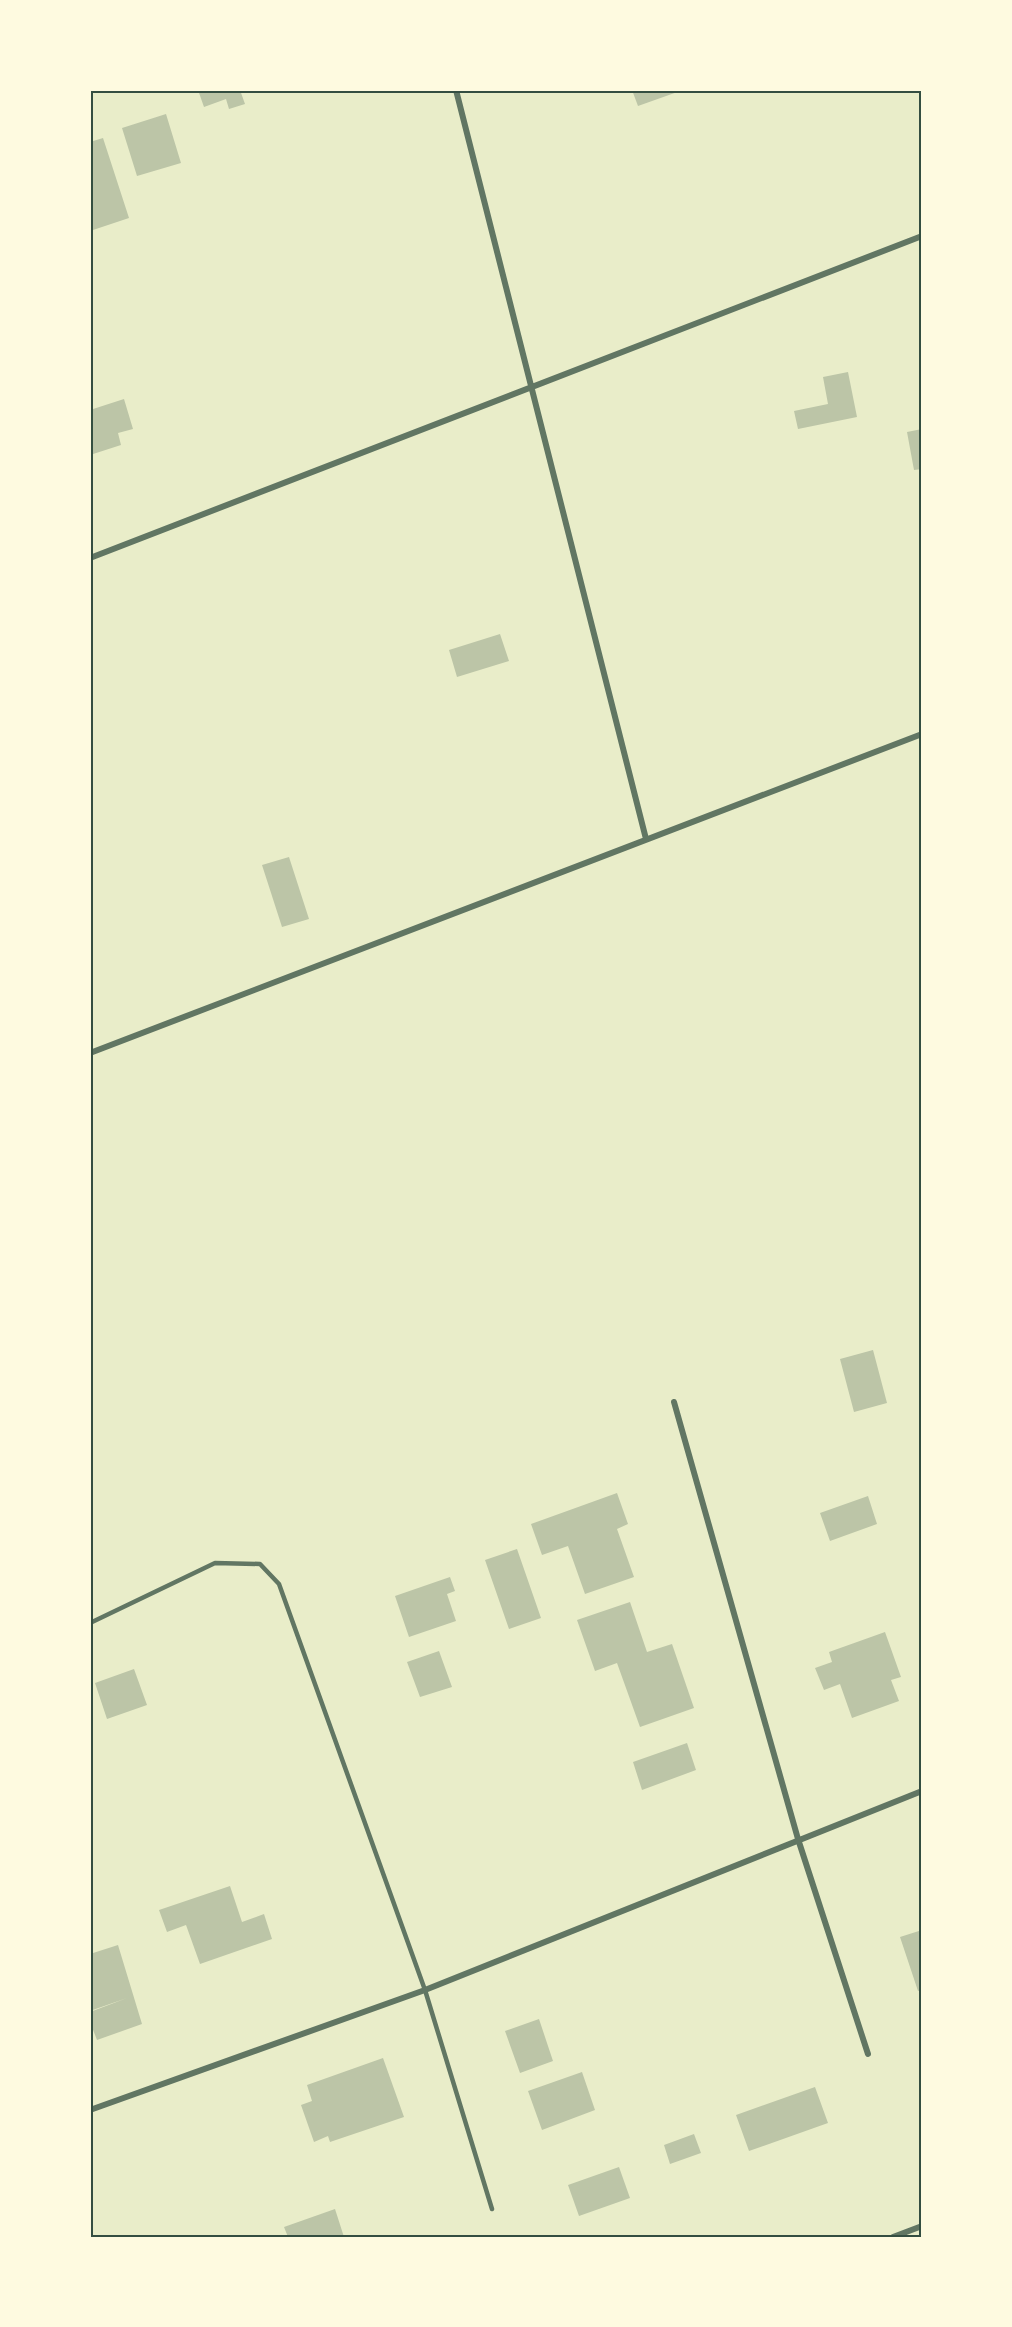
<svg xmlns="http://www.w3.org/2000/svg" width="1012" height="2327" viewBox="0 0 1012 2327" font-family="'Alegreya Sans',sans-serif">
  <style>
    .building { fill: #bcc5a7 }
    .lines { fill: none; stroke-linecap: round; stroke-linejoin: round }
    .service { stroke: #617663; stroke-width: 4.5 }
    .minor { stroke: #617663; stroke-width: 6 }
    .neatline { fill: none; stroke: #344e41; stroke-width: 2 }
  </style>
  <rect width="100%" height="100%" fill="#e9edc9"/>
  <path class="building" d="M198 90H240L245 104 229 109 226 99 204 107Z
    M632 90H683L638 106Z
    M166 114 181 163 137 176 122 128Z
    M103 138 129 218 90 231V142Z
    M848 372 857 417 798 429 794 411 828 404 823 377Z
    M124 399 133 429 118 433 121 445 90 455V410Z
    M922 429V469L914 470 907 432Z
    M500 634 509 661 457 677 449 650Z
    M289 857 309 919 282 927 262 865Z
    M873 1350 887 1403 854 1412 840 1359Z
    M617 1493 628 1524 617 1529 634 1577 585 1594 568 1546 542 1555 531 1524Z
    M868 1496 877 1524 830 1541 820 1513Z
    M517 1549 541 1618 509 1629 485 1560Z
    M450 1577 455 1591 447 1594 456 1621 409 1637 395 1596Z
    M630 1602 647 1652 672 1644 694 1708 640 1727 617 1663 595 1671 577 1620Z
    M885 1632 901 1677 891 1680 899 1701 852 1718 840 1684 824 1690 815 1668 832 1662 829 1652Z
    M439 1651 452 1687 420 1697 407 1662Z
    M134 1669 147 1705 107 1719 95 1683Z
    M687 1743 696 1770 642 1790 633 1762Z
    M230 1886 242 1922 264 1914 272 1939 200 1964 186 1925 167 1932 159 1910Z
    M922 1930V1990L918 1991 900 1937Z
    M118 1945 142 2024 97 2040 90 2022V2012L127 1998 90 2011V1954Z
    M539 2019 553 2061 520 2073 505 2031Z
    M383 2058 404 2117 330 2142 328 2136 314 2142 301 2105 312 2101 307 2085Z
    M582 2072 595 2110 542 2130 528 2091Z
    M815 2087 828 2123 749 2151 736 2115Z
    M694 2134 701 2153 670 2164 664 2145Z
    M619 2167 630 2198 579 2216 568 2185Z
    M335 2209 344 2237H288L284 2227Z"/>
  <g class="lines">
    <path class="service" d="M90 1623 215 1563 260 1564 279 1584 425 1990 492 2209"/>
    <path class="minor" d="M456 90 646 839
      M90 558 922 236
      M90 1053 922 734
      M674 1402 798 1839 868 2054
      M90 2110 425 1990 922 1791
      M893 2237 922 2226"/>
  </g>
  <rect width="1012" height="2327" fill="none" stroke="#fefae0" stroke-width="183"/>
  <rect x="92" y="92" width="828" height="2144" class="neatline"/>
</svg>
